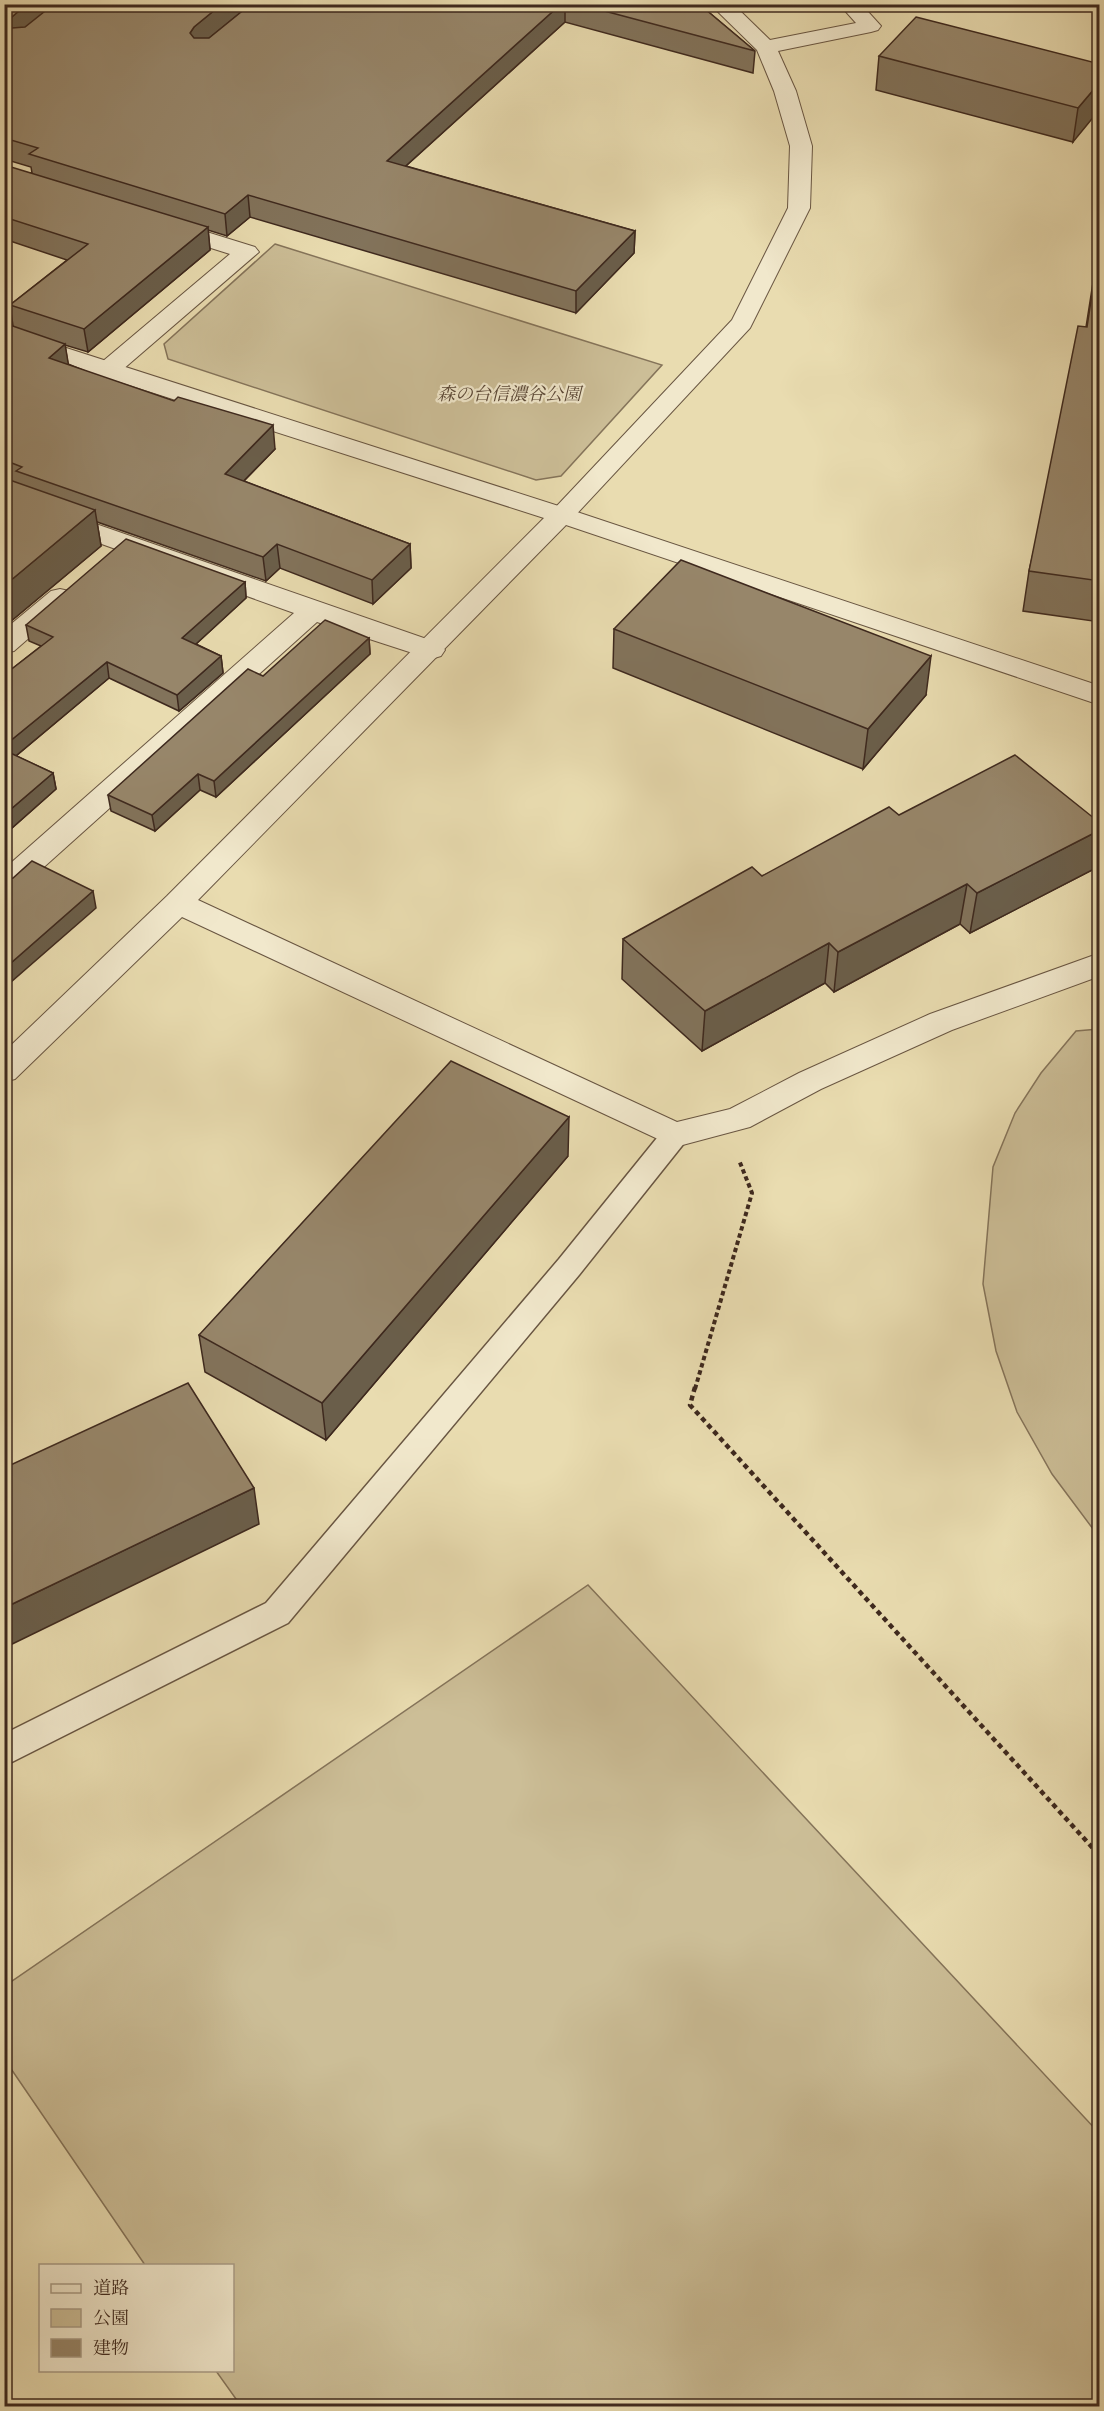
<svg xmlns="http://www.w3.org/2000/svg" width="1104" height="2411" viewBox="0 0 1104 2411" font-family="'Sorts Mill Goudy','Noto Serif JP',serif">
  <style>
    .green { fill: #ccbe97; stroke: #85745a; stroke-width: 1.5 }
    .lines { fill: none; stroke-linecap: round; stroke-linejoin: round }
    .service-casing { stroke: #695642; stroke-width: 3 }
    .minor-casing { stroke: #695642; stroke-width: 2 }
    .tertiary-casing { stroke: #695642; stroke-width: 2 }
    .path-far1 { stroke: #3e291e; stroke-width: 4; stroke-dasharray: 4.5 3; stroke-linecap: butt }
    .path { stroke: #3e291e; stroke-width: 4.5; stroke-dasharray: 5 4; stroke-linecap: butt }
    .service { fill: #f1e8cc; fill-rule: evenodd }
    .minor { fill: #f1e8cc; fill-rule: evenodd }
    .tertiary { fill: #f1e8cc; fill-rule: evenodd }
    .wall { fill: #82735b; stroke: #3e291e; stroke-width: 1.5 }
    .shaded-wall { fill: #6a5e4a; stroke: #3e291e; stroke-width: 1.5 }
    .building { fill: #97866a; stroke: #3e291e; stroke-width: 1.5 }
    .labels { text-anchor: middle; stroke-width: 4.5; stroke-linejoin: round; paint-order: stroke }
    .far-park-label { font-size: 18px; font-style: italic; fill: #5a4736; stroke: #f1e8cc }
  </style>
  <rect width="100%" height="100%" fill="#e9dcb0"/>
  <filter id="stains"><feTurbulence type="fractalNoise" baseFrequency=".00333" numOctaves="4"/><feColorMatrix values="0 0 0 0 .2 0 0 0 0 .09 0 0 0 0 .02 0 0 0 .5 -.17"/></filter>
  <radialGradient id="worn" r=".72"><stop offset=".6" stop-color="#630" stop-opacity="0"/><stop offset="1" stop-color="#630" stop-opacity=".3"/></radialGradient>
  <path class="green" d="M275 244 662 365 561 476 536 480 168 359 164 344Z
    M1099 1029H1100L1099 1537 1052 1474 1017 1412 996 1351 983 1284 993 1167 1015 1113 1041 1073 1076 1031Z
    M588 1585 1099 2133V2406H241L216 2371 232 2370V2266L145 2265 5 2060V1986Z"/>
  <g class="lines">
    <defs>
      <path id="service" d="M675 1125 685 1128 689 1135 685 1142 579 1275 288 1623 4 1766V1734L266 1603 559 1259 665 1128Z"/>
      <path id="minor" d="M710 4H733L770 40 856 23 839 4H861L881 26 878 30 871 32 778 51 796 91 812 146 810 208 750 328 571 520 562 523 553 520 549 515 553 510 732 320 788 208 790 146 774 91 757 50Z
        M168 220 255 247 259 252 114 377 105 379 96 377 93 372 96 367 230 254 160 232 157 227 160 222Z
        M4 492 441 644 445 650 441 656 431 659 317 622 15 893 4 896V869L294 613 4 509Z
        M60 589 69 591 73 597 69 603 14 651 4 653V630L51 591Z"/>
      <path id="tertiary" d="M4 328 571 510 1100 686V705L566 525 198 900 677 1122 730 1109 799 1073 930 1014 1100 953V976L952 1030 821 1089 750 1127 675 1147 182 917 15 1079 4 1082V1052L167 896 544 518 45 358 4 343Z"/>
    </defs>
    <use href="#service" class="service-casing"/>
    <use href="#minor" class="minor-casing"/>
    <use href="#tertiary" class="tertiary-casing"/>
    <path class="path-far1" d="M695 1389 752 1193 739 1160"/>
    <path class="path" d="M695 1387 690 1405 1100 1856"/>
    <use href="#service" class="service"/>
    <use href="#minor" class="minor"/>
    <use href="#tertiary" class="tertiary"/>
  </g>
  <path class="wall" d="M4 4H699L755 51 753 73 565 22 406 166 635 231 634 253 576 313 250 217 227 236 208 230 210 250 88 352 65 345 68 364 275 449 244 481 410 544 411 568 373 604 280 568 266 581 97 522 101 546 4 627V323L13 326 10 305 67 260 4 239V171L32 173 31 167 4 159Z
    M879 56 1100 64 1073 142 876 90Z
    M1100 238V622L1023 611 1029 571 1086 327Z
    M245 582 246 598 196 644 221 656 223 673 179 711 109 678 16 756 53 773 56 789 4 835V675L41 646 29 641 26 625Z
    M614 629 926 695 863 769 613 668Z
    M369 638 370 654 216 797 200 790 155 831 111 811 108 795 263 676Z
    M899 815 1100 823V853L1096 868 970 933 960 924 834 992 825 983 702 1051 622 979 623 939 762 876Z
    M568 1156 326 1440 205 1372 199 1335Z"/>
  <path class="shaded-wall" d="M27 4H56L10 43 6 22Z
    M222 4H251L197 48 190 33 194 27Z
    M561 4H565V22L388 182 387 161Z
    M1100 82V109L1073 142 1078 108Z
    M248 195 250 217 227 236 225 214Z
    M208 227 210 250 88 352 84 329Z
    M635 231 634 253 576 313V291Z
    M65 344 69 368 49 358Z
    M273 425 275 449 227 498 225 474Z
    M95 510 101 546 4 627V586Z
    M277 544 280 568 266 581 263 557Z
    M410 544 411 568 373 604 372 580Z
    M245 582 246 598 184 655 182 638Z
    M369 638 370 654 216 797 214 781Z
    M221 656 223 673 179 711 177 695Z
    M931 656 926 695 863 769 868 729Z
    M107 662 109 678 5 765 4 746Z
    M53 773 56 789 4 835V815Z
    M198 774 200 790 155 831 152 815Z
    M1100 830V853L1096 868 970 933 977 893Z
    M4 851 7 863 4 866Z
    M967 884 960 924 834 992 838 952Z
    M93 891 96 908 4 988V969Z
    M829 943 825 983 702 1051 705 1011Z
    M569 1117 568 1156 326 1440 322 1403Z
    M254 1488 259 1524 4 1648V1608Z"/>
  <path class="building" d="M4 4H27L6 22 12 28 25 27 54 4H222L194 27 190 33 194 38H209L251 4H561L387 161 635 231 576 291 248 195 225 214 29 154 38 148 4 138Z
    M578 4H699L755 51Z
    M916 17 1100 64V82L1078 108 879 56Z
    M11 167 208 227 84 329 10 305 88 244 4 217V171Z
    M1100 242V581L1029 571 1078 326 1087 327Z
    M4 323 65 344 49 358 174 401 178 397 273 425 225 474 410 544 372 580 277 544 263 557 16 471 22 467 4 460V407L7 406 4 405Z
    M4 478 95 510 4 586Z
    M126 539 245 582 182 638 221 656 177 695 107 662 4 746V675L53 637 26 625Z
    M681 560 931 656 868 729 614 629Z
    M325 620 369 638 214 781 198 774 152 815 108 795 248 669 263 676Z
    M4 750 53 773 4 815Z
    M1015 755 1100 823V830L977 893 967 884 838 952 829 943 705 1011 623 939 752 867 762 876 889 807 899 815Z
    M32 861 93 891 4 969V880L13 878Z
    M451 1061 569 1117 322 1403 199 1335Z
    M188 1383 254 1488 4 1608V1468Z"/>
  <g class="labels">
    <g class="far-park-label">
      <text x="509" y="400">森の台信濃谷公園</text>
    </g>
  </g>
  <rect width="1104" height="2411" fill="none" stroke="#e9dcb0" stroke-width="24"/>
  <rect x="6" y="6" width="1092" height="2399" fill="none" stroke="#3e291e" stroke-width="3"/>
  <rect x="12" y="12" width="1080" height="2387" fill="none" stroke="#3e291e" stroke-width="1.5"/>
  <rect x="39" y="2264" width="195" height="108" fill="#f1e8cc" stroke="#a99c86" stroke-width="1.5"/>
  <rect x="51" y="2284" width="30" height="9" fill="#f1e8cc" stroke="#a99c86" stroke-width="1.5"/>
  <text x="93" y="2294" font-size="18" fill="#3e291e">道路</text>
  <rect x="51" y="2309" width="30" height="18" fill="#ccbe97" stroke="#a99c86" stroke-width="1.5"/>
  <text x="93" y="2324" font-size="18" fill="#3e291e">公園</text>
  <rect x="51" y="2339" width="30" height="18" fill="#97866a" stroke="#a99c86" stroke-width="1.5"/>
  <text x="93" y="2354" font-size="18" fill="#3e291e">建物</text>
  <rect width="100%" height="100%" filter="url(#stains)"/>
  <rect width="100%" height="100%" fill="url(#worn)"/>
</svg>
